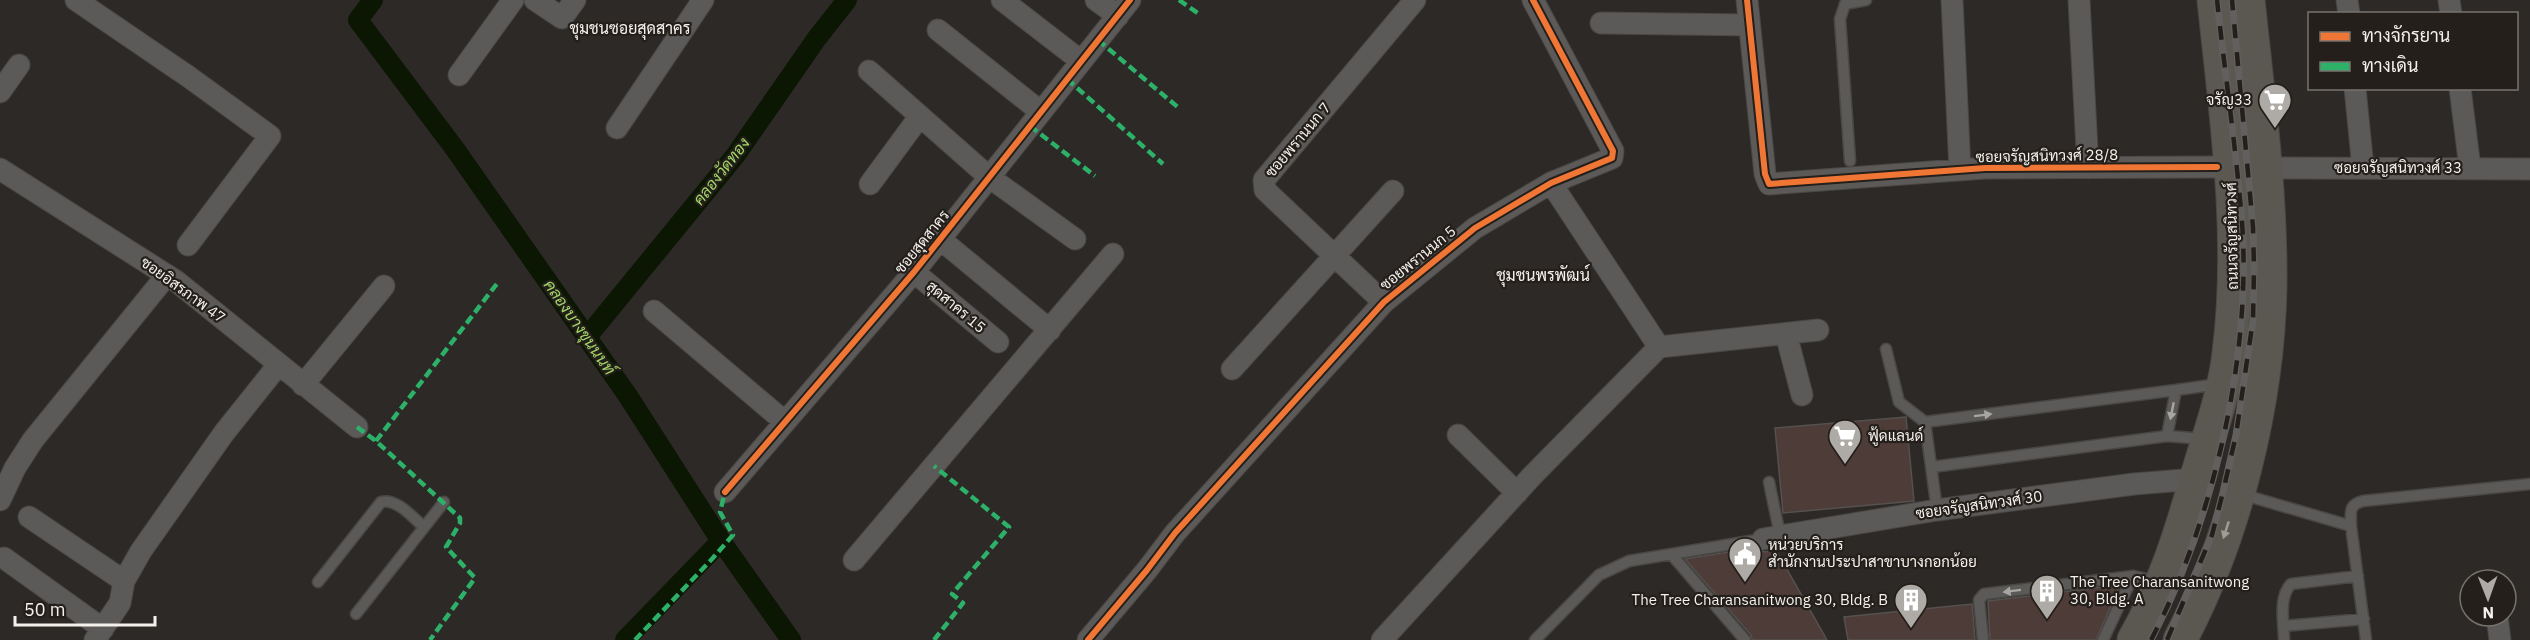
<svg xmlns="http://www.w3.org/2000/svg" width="2530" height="640" viewBox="0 0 2530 640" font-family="'IBM Plex Sans',Sarabun,sans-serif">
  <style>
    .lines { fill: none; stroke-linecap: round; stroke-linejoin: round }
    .canal { stroke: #0b1603; stroke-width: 20 }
    .building { fill: #4e3c38; stroke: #54514f; stroke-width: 1.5 }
    .lane-casing { stroke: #494744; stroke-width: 13 }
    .street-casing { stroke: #494744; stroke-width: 23 }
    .primary-casing { stroke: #494744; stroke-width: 35 }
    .lane { stroke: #5c5a58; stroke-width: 10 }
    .street { stroke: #5c5a58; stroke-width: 21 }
    .primary { stroke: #5b5851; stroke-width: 33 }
    .rail-casing { stroke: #62605e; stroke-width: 7 }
    .rail { stroke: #241f1a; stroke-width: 4.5; stroke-dasharray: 14; stroke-linecap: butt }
    .quiet { stroke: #2db169; stroke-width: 4.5; stroke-dasharray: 9 4.5; stroke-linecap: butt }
    .cycleway-casing { stroke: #241f1a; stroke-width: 10 }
    .cycleway { stroke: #f07635; stroke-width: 6 }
    .oneway { fill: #a8a6a2 }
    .oneway2 { fill: #a09d97 }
    .labels { text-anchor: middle; stroke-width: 4.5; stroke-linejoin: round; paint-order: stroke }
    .poi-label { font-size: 15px; fill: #f4f1ed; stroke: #241f1a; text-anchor: start }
    .street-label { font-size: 15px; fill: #f4f1ed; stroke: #241f1a }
    .neighbourhood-label { font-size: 16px; fill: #f4f1ed; stroke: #241f1a }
    .water-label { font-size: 16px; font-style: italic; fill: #a2d868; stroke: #241f1a }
  </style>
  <rect width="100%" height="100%" fill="#2c2926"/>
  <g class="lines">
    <path class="canal" d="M373 0 358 20 455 149 628 396 721 541 791 640
      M587 337 735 156 817 38 847 0
      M625 640 721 541"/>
  </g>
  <path class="building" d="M1906 417 1914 501 1783 513 1775 428Z
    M1754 548 1765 552 1776 550 1827 640H1752L1751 635 1685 559Z
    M2120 585 2096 640H1990L1988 601Z
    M1972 604 1975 640H1848L1844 617Z"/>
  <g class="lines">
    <defs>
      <path id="lane" d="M1850 161 1840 19 1845 4 1866 0
        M1886 349 1899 402 1925 422 2176 390 2167 436 1932 467
        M2176 390 2212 385
        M1925 422 1937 510
        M2167 436 2204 439
        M1769 482 1780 535
        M2241 494 2351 526 2366 640
        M2351 526C2351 512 2348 505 2363 501L2530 484
        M1671 554 1745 640
        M318 582 381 502C397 498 413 518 424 527
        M356 614 444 502
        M2284 626 2364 619
        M1535 640 1599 575 1629 561 1763 539
        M1983 640 1979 600 1984 594 2133 576 2160 582
        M2103 640 2133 576
        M2284 640C2284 622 2278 598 2291 584L2358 576"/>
      <path id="street" d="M76 0 189 77 270 136 188 245
        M535 0 562 18 575 0
        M1002 0 1081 61
        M1096 0 1118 16
        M1747 0 1765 174 1769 184 1985 168 2217 167
        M1952 0 1960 170
        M2079 0 2088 168
        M2347 0 2349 14
        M2449 0 2451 14
        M1601 23 1749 25
        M938 30 1041 112
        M869 71 989 177 1075 239
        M459 75 513 0
        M2355 88 2363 168
        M2460 88 2470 168
        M0 92 19 65
        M617 128 703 0
        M2266 168 2530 169
        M0 169 176 281 357 427
        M1551 183 1659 347
        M870 184 920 116
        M940 239 1050 330
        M914 272 998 342
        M1378 297 1265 190 1264 180 1415 0
        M654 311 785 422
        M1786 334 1802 395
        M1232 369 1393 191
        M303 385 384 286
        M1458 435 1517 493
        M725 492 914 272 1130 0
        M0 500 15 468 33 440 167 275
        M29 517 124 581
        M1763 539 1937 510 2134 484 2196 479
        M4 558 103 629
        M854 560 1113 254
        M2497 616 2500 640
        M95 640 120 603 124 581 141 551 224 433 279 364
        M1088 640 1147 570 1175 533 1384 302 1475 228 1551 183 1612 158 1613 151 1533 0
        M1382 640 1532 476 1659 347 1818 330"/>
      <path id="primary" d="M2134 640C2163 589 2180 536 2196 480 2208 437 2224 397 2229 353 2244 236 2226 116 2214 0
        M2180 640C2235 537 2268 403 2270 286 2271 190 2258 95 2248 0"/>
    </defs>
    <use href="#lane" class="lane-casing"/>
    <use href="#street" class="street-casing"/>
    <use href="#primary" class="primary-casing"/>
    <use href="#lane" class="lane"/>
    <use href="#street" class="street"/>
    <use href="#primary" class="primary"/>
    <defs>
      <path id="rail" d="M2151 640C2213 522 2252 355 2242 222 2236 148 2225 74 2217 0
        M2167 640 2212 535 2223 492 2236 435 2253 320 2254 268 2253 227 2232 0"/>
    </defs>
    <use href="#rail" class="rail-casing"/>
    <use href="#rail" class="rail"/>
    <path class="quiet" d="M1179 0 1199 14
      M1098 40 1180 109
      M1067 79 1163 164
      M1030 126 1095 176
      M357 427 376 441 460 518V523L446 547 475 578 430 640
      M376 441 499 281
      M635 640 712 559 733 535 720 512 725 492
      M934 640 963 603 952 594 1009 527 934 466"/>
    <defs>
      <path id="cycleway" d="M1747 0 1765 174 1769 184 1985 168 2217 167
        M725 492 914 272 1130 0
        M1088 640 1147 570 1175 533 1384 302 1475 228 1551 183 1612 158 1613 151 1533 0"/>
    </defs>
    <use href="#cycleway" class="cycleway-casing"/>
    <use href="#cycleway" class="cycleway"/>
  </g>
  <defs><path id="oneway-solid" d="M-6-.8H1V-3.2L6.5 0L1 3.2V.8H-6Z" transform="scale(1.5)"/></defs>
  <g class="oneway">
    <use href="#oneway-solid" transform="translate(2172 411) rotate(101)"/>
    <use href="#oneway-solid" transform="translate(1983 415) rotate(-7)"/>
    <use href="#oneway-solid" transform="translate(2012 591) rotate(173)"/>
  </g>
  <use class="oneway2" href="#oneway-solid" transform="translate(2226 530) rotate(108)"/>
  <defs>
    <symbol id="supermarket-pin" viewBox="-11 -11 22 30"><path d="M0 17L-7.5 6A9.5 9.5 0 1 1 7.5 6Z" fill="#aeaba7" stroke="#241f1a"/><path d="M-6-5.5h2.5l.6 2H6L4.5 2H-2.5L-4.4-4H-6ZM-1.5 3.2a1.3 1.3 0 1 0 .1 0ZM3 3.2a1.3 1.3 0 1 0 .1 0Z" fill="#fff"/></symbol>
    <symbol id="civic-pin" viewBox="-11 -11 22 30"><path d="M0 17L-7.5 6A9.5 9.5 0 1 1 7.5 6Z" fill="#aeaba7" stroke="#241f1a"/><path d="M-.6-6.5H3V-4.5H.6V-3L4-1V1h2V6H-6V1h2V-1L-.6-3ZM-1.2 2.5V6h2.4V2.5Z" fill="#fff"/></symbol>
    <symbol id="building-pin" viewBox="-11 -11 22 30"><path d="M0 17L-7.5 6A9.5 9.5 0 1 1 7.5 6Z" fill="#aeaba7" stroke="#241f1a"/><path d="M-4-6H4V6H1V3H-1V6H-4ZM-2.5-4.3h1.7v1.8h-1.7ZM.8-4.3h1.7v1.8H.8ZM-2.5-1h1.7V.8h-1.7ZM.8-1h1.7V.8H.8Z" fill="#fff"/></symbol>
  </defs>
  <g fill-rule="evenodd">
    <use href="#supermarket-pin" x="2256" y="81" width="38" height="52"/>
    <use href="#supermarket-pin" x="1826" y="417" width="38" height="52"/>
    <use href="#civic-pin" x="1726" y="535" width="38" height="52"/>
    <use href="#building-pin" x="2028" y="572" width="38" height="52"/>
    <use href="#building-pin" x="1892" y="581" width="38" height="52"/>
  </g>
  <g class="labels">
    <g class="poi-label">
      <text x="2252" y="105" text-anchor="end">จรัญ33</text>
      <text x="1868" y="441">ฟู้ดแลนด์</text>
      <text x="1768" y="550">หน่วยบริการ<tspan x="1768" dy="17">สำนักงานประปาสาขาบางกอกน้อย</tspan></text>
      <text x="2070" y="587">The Tree Charansanitwong<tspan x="2070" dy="17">30, Bldg. A</tspan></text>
      <text x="1888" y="605" text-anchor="end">The Tree Charansanitwong 30, Bldg. B</text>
    </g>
    <g class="street-label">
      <text transform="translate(1298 140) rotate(-50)" y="5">ซอยพรานนก 7</text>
      <text transform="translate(2047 156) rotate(-1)" y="5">ซอยจรัญสนิทวงศ์ 28/8</text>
      <text x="2398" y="173">ซอยจรัญสนิทวงศ์ 33</text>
      <text transform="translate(2232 236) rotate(-91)" y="5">ถนนจรัญสนิทวงศ์</text>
      <text transform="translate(922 242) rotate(-51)" y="5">ซอยสุดสาคร</text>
      <text transform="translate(1418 258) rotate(-39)" y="5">ซอยพรานนก 5</text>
      <text transform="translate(183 290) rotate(36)" y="5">ซอยอิสรภาพ 47</text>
      <text transform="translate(956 307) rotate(40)" y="5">สุดสาคร 15</text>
      <text transform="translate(1979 505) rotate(-8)" y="5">ซอยจรัญสนิทวงศ์ 30</text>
    </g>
    <g class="neighbourhood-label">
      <text x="630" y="34">ชุมชนซอยสุดสาคร</text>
      <text x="1543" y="281">ชุมชนพรพัฒน์</text>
    </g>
    <g class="water-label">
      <text transform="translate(721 171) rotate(-52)" y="6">คลองวัดทอง</text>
      <text transform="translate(580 327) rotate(55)" y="6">คลองบางขุนนนท์</text>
    </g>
  </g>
  <rect x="2308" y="12" width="210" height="78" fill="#241f1a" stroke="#77736e" stroke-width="1.5"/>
  <rect x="2320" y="32" width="30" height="9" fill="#f07635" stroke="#77736e" stroke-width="1.5"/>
  <text x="2362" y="42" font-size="18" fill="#f4f1ed">ทางจักรยาน</text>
  <rect x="2320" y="62" width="30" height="9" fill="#2db169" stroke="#77736e" stroke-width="1.5"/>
  <text x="2362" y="72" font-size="18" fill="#f4f1ed">ทางเดิน</text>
  <g transform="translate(2488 598) rotate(179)"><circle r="28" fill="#241f1a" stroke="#77736e" stroke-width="1.5"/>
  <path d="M0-4.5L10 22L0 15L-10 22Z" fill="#aeaba7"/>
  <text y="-9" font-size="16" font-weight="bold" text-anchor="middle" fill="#f4f1ed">N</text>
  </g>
  <path d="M15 616v9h140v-9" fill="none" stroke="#f4f1ed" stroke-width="3"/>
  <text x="24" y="616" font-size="18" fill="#f4f1ed" stroke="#241f1a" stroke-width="4.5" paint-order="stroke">50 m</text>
</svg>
